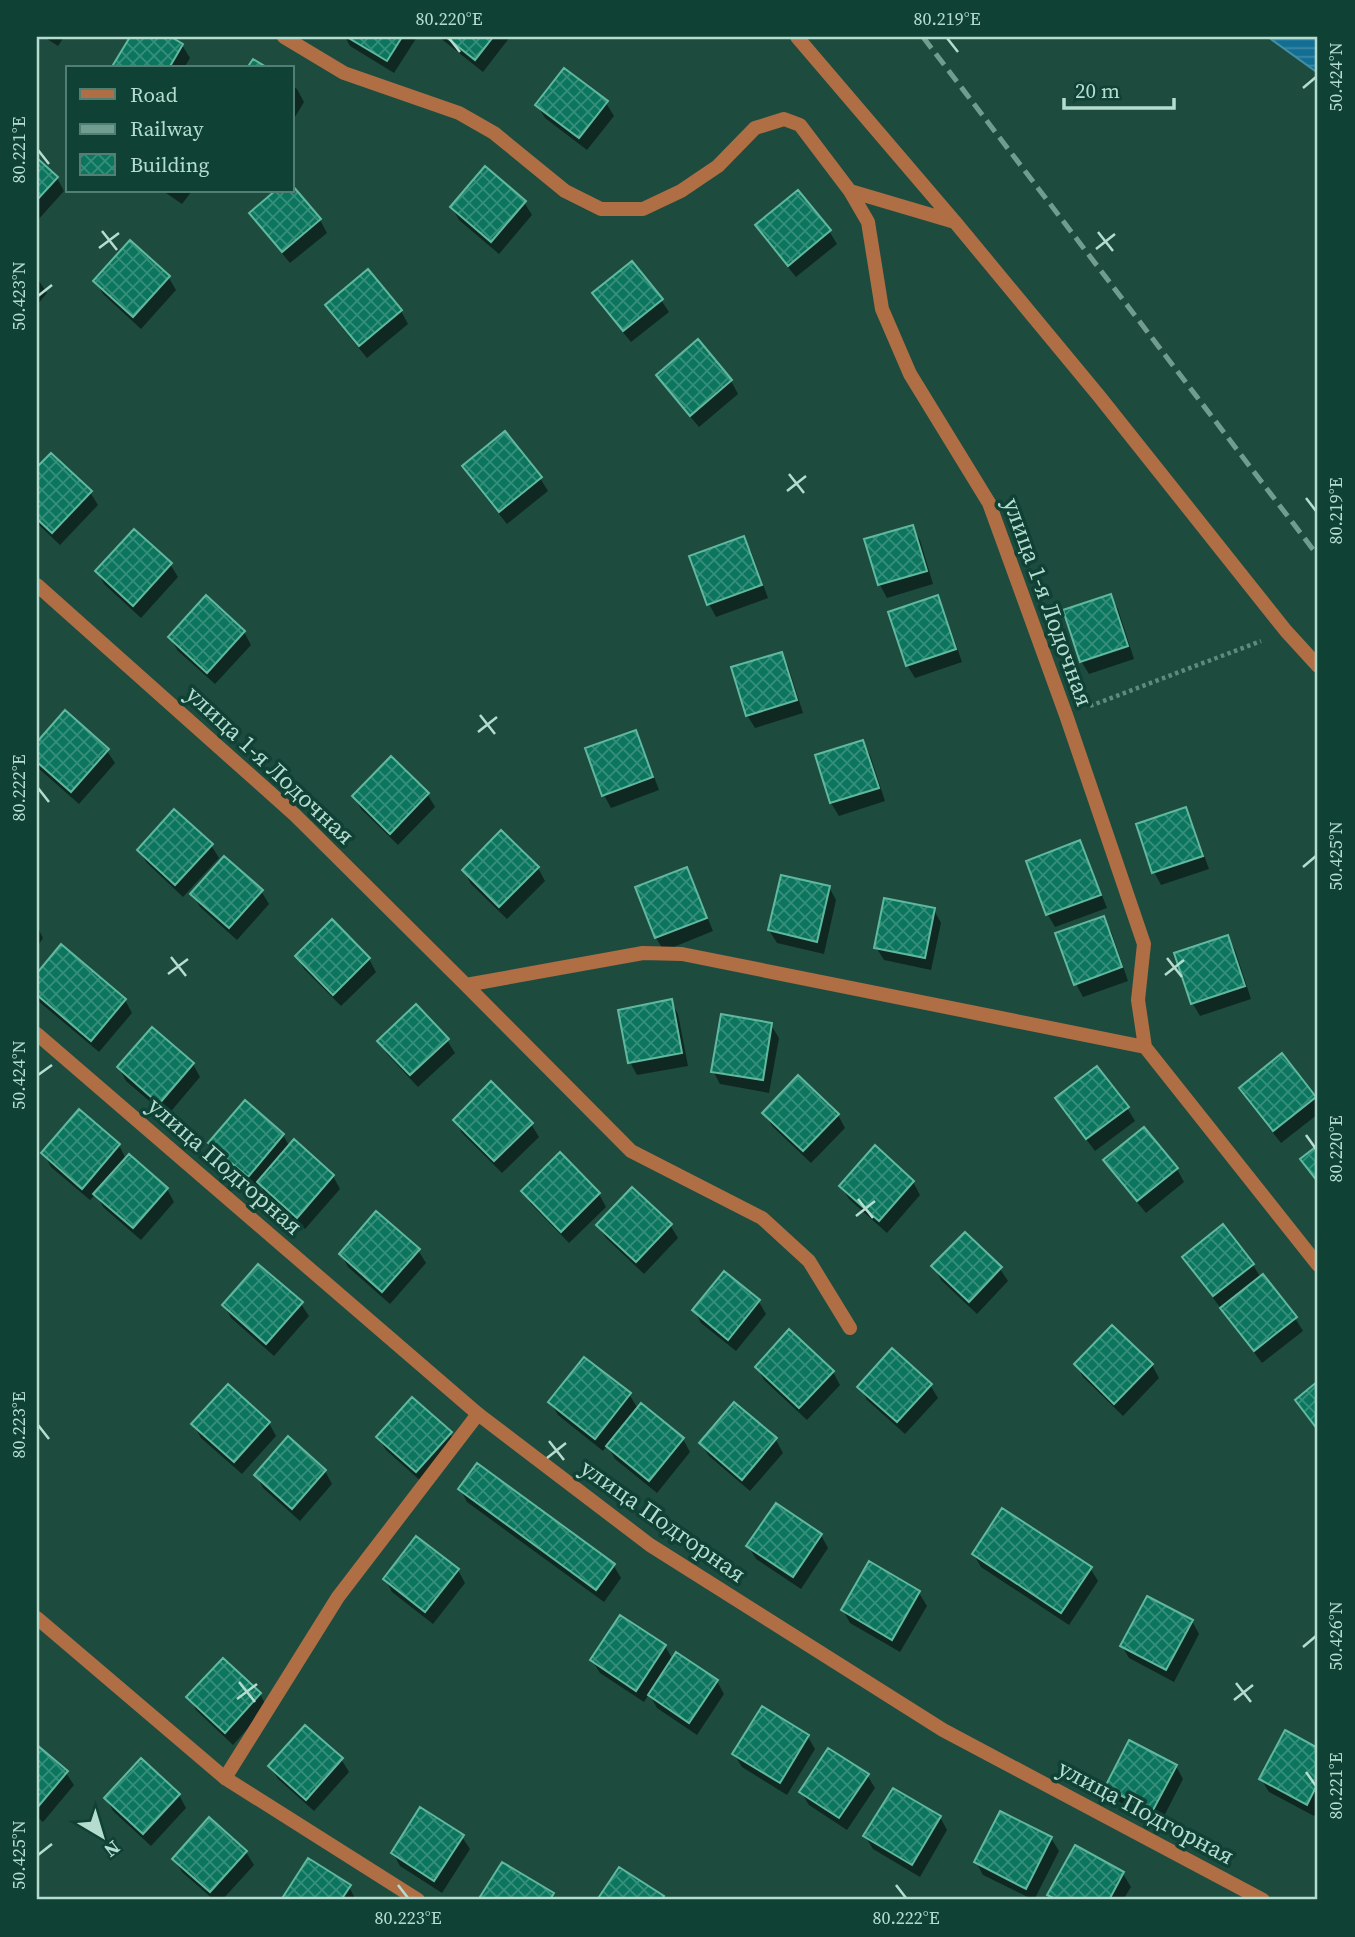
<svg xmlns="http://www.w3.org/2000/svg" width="1355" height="1937" viewBox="0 0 1355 1937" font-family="'Source Serif 4',serif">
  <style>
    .water { fill: url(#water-rules); stroke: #438fa5; stroke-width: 2 }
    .shadow { fill: #0007 }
    .building { fill: url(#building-cross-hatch); stroke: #60b99e; stroke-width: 2 }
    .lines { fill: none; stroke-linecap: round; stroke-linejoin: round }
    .path { stroke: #5e8b7d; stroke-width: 4.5; stroke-dasharray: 3.5 3.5; stroke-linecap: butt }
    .lane { stroke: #b06e45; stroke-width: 14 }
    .street { stroke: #b06e45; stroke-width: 14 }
    .rail { stroke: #719d8f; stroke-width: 5; stroke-dasharray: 14 7; stroke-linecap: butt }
    .ticks { fill: none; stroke: #b4ddcf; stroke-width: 2.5 }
    .labels { text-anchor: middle; stroke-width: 7; stroke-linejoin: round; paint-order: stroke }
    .street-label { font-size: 24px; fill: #b4ddcf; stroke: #104135 }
    .neatline { fill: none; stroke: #b4ddcf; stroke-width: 2.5 }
    .ticks-label { font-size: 18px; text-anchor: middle; fill: #b4ddcf }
  </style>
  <defs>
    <pattern id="water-rules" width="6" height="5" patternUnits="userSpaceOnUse" patternTransform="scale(1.75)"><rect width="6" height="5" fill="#136e93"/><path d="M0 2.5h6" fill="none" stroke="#3e89a6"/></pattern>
    <pattern id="building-cross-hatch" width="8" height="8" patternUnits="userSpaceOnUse" patternTransform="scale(1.75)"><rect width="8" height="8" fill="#0b755d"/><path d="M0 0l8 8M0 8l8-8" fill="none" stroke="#378f7b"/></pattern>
  </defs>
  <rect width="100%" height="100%" fill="#1d4c3f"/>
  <path class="water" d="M1268 37H1318V73Z"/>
  <path class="shadow" d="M44 37H64L58 46Z
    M132 37H168L182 45 190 58 184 68H117L115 65Z
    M345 37H417L394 73 350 46Z
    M439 37H510L483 72Z
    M292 86 297 89 304 102 292 122Z
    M606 103 614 116 587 150 545 118 537 105Z
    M37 160 57 178 64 191 37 221Z
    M163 191H192L182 204Z
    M278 191H292L320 220 327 233 290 263 259 226 251 213Z
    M798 192 829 231 837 244 796 277 764 238 757 226Z
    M524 202 532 215 499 254 459 220 452 207Z
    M130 242 169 278 176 290 141 329 103 294 96 281Z
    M367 271 401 311 408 324 367 358 334 318 327 305Z
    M37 278 47 293 37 305Z
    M594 294 661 300 669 312 631 342 601 306Z
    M658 375 731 381 738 394 699 427 666 388Z
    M51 455 90 492 98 505 60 545 37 523V470Z
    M464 466 540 478 548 491 507 524 471 479Z
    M912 527 920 540 933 584 887 598 880 585 866 541Z
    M743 538 751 551 768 598 716 617 709 604Z
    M170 564 178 577 141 618 104 584 97 571Z
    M1110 596 1118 609 1134 659 1089 674 1081 661Z
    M937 597 944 610 962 662 915 678 907 665Z
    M244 632 251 645 215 684 178 651 170 638Z
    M781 654 788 666 803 713 755 728 747 715Z
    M65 713 107 751 115 763 79 804 37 767V745Z
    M635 732 642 745 659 790 611 808 604 795Z
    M863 742 870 755 885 801 839 816 831 803 817 756Z
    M391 758 428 795 435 807 398 845 361 809 354 796Z
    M1185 809 1192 822 1209 869 1161 885 1154 872 1138 825Z
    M1079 842 1086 855 1107 908 1055 927 1048 915 1028 862Z
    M211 845 219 858 183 897 147 863 139 850Z
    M538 868 545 881 507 919 471 884 464 871Z
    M686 869 693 882 713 931 664 951 656 938 637 888Z
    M829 887 836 900 824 954 777 943 769 930Z
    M261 891 269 904 237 940 200 907 193 895Z
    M934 910 941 923 931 970 884 960 876 947Z
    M1103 918 1111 931 1128 981 1083 997 1076 984Z
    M37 926 43 938 37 947Z
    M1228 937 1235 950 1251 999 1200 1016 1193 1004 1176 954Z
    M61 947 125 1000 132 1013 99 1052 37 1000V975Z
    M297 956 369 959 376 972 341 1006 304 969Z
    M671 1001 678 1014 688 1066 637 1075 630 1062Z
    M771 1025 779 1038 769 1093 720 1084 713 1071Z
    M447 1040 455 1053 418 1087 387 1054 380 1041Z
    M193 1064 200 1077 167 1116 126 1081 119 1068Z
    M1241 1088 1315 1098 1318 1104V1114L1281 1143 1248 1101Z
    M1057 1098 1127 1108 1135 1121 1095 1151 1065 1111Z
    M765 1113 838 1115 845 1128 811 1163 772 1126Z
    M455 1120 531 1124 539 1137 502 1173 462 1133Z
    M283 1135 290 1147 333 1176 340 1189 305 1229 266 1195 260 1184 256 1189 217 1157 210 1144Z
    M119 1145 126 1159 167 1189 174 1202 141 1240 103 1207 96 1194 90 1200 51 1167 44 1154Z
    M1106 1161 1177 1169 1184 1182 1146 1213 1113 1173Z
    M913 1182 920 1195 887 1233 849 1199 841 1186Z
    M523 1191 599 1194 606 1207 569 1243 531 1204Z
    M670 1225 678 1238 644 1274 606 1238 598 1226Z
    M418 1250 426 1263 390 1304 348 1267 341 1254Z
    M1184 1257 1253 1265 1261 1278 1295 1318 1303 1331 1262 1363 1192 1270Z
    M934 1267 1000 1269 1008 1281 977 1314 941 1280Z
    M724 1273 759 1302 766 1314 736 1351 701 1323 694 1310Z
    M301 1304 309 1316 274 1356 231 1318 224 1305Z
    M1112 1327 1152 1365 1159 1378 1123 1416 1083 1377 1076 1364Z
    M757 1367 833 1372 840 1385 807 1420 764 1380Z
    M930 1385 938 1398 905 1434 867 1400 860 1387Z
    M629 1394 638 1409 683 1439 690 1452 657 1493 615 1459 607 1445 603 1451 558 1415 550 1402Z
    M269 1423 276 1436 242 1474 201 1438 194 1425Z
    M450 1434 458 1446 424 1484 386 1450 378 1437Z
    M289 1438 325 1471 332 1484 300 1521 263 1488 256 1475Z
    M776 1440 783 1453 750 1491 709 1456 701 1443Z
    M460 1489 614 1566 621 1578 604 1602 467 1502Z
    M821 1535 828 1548 801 1589 756 1559 748 1546Z
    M974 1555 1090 1568 1098 1581 1069 1625 981 1567Z
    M870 1564 919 1593 927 1606 900 1652 850 1623 843 1610Z
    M458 1570 465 1583 433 1624 392 1592 385 1579Z
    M1192 1621 1199 1634 1174 1682 1129 1658 1122 1646Z
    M665 1646 673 1660 717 1681 724 1694 697 1735 657 1708 649 1694 644 1702 600 1673 592 1660Z
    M223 1660 260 1694 267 1707 233 1745 196 1710 189 1697Z
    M1286 1733 1318 1750V1809L1314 1816 1269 1792 1261 1779Z
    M808 1737 815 1749 787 1795 742 1767 734 1754Z
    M37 1747 66 1773 74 1785 43 1822 37 1817Z
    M341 1759 349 1772 314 1811 278 1779 270 1766Z
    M1176 1766 1183 1779 1160 1824 1114 1799 1107 1787Z
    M867 1775 875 1788 847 1830 809 1805 801 1792Z
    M179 1795 186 1808 151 1846 113 1811 106 1798Z
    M940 1817 947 1830 920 1877 873 1849 865 1836Z
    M462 1837 470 1849 442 1893 400 1866 393 1853Z
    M1051 1838 1059 1851 1034 1900 983 1875 976 1862Z
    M1075 1847 1123 1874 1131 1887 1123 1900H1052L1049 1895Z
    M246 1852 254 1865 222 1900H214L182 1872 174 1859Z
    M308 1860 349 1887 356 1900H283Z
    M502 1864 553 1895 556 1900H480Z"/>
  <path class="building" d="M130 37H171L183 44 169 68H118L113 65Z
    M347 37H402L387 61Z
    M446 37H493L475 60Z
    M253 59 268 68H247Z
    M564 68 608 101 579 138 535 105Z
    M37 158 58 177 37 200Z
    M485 166 526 201 491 242 450 207Z
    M292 185 321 219 282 252 249 213 275 191H292Z
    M798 190 831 230 788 266 755 225Z
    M130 240 170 276 133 317 93 281Z
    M632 261 663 299 623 331 592 293Z
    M368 269 402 310 359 346 325 305Z
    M698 339 732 380 690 416 656 375Z
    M505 431 542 477 499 512 462 466Z
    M51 453 92 491 52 533 37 519V467Z
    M913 525 927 571 878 585 864 539Z
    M134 529 172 563 133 606 95 571Z
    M744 536 762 585 707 605 689 556Z
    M1111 594 1128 646 1080 662 1063 610Z
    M206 595 245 631 207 673 168 637Z
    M938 595 956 649 906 666 888 612Z
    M782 652 797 700 746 716 731 667Z
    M65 710 109 749 71 792 37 762V742Z
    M636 730 653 777 602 796 585 748Z
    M863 740 879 788 830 803 815 755Z
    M391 756 429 793 390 834 352 796Z
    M1186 807 1203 856 1152 873 1136 824Z
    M174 809 213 844 175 885 137 850Z
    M501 830 539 867 499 907 462 870Z
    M1080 840 1101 895 1046 915 1026 861Z
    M224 856 263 890 229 928 190 894Z
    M687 867 707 918 655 938 635 887Z
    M781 875 830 886 817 942 768 930Z
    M884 898 935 908 925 958 874 948Z
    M1104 916 1122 967 1074 985 1055 933Z
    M332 919 370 958 333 995 295 956Z
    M1228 935 1245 986 1191 1004 1174 953Z
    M61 944 126 999 91 1041 37 995V973Z
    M672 999 682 1053 628 1063 618 1010Z
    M416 1004 449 1039 410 1075 377 1041Z
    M721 1014 772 1023 763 1080 711 1072Z
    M152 1027 194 1063 159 1104 117 1067Z
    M1282 1053 1316 1097 1273 1131 1239 1088Z
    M1097 1066 1129 1107 1086 1139 1055 1098Z
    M798 1075 839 1114 803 1151 762 1113Z
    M491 1081 533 1123 494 1161 453 1120Z
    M245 1100 284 1134 248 1177 208 1143Z
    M79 1109 120 1144 82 1189 41 1153Z
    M1144 1127 1178 1168 1137 1201 1103 1160Z
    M294 1139 334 1175 297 1218 257 1182Z
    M875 1145 914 1181 879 1221 839 1186Z
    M1318 1145V1182L1300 1159Z
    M560 1152 600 1193 561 1232 521 1191Z
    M129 1154 168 1188 133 1228 93 1194Z
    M632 1187 672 1224 636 1262 596 1225Z
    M376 1211 420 1249 382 1292 339 1254Z
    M1223 1224 1254 1264 1213 1296 1182 1257Z
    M965 1232 1002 1267 969 1302 931 1266Z
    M258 1264 303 1302 266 1344 222 1305Z
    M724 1271 760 1300 728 1340 692 1310Z
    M1263 1274 1297 1317 1254 1351 1220 1308Z
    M1112 1325 1153 1364 1114 1404 1074 1364Z
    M789 1329 834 1371 799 1408 755 1367Z
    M892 1348 932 1384 897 1422 857 1387Z
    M584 1357 631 1393 595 1439 548 1402Z
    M1318 1381V1430L1295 1400Z
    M228 1384 270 1422 234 1462 191 1424Z
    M412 1397 452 1432 416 1472 376 1437Z
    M734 1402 777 1438 742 1480 699 1443Z
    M641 1403 684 1438 649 1481 606 1446Z
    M288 1436 326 1470 292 1509 254 1475Z
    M477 1463 615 1564 596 1590 458 1489Z
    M776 1503 822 1534 793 1577 746 1546Z
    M1002 1508 1092 1567 1061 1613 972 1554Z
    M416 1536 459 1569 425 1612 383 1579Z
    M869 1561 920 1591 892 1640 841 1610Z
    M1147 1596 1193 1620 1166 1670 1120 1646Z
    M620 1615 666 1645 636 1691 590 1660Z
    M676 1652 718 1680 689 1723 648 1695Z
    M223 1658 261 1693 225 1733 186 1697Z
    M762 1706 809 1735 780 1783 732 1754Z
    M305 1725 343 1758 306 1800 268 1766Z
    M1285 1730 1318 1748V1783L1307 1805 1259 1779Z
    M1129 1740 1177 1765 1152 1812 1105 1787Z
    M37 1745 68 1771 37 1808Z
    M828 1748 869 1774 839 1818 799 1792Z
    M141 1758 180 1794 143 1834 104 1798Z
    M893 1788 941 1816 912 1865 863 1836Z
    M420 1807 464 1835 434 1881 391 1853Z
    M1000 1811 1052 1837 1026 1889 974 1862Z
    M209 1817 247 1851 210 1892 172 1859Z
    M1075 1845 1124 1872 1109 1900H1058L1047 1895Z
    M308 1858 351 1885 341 1900H281Z
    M502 1862 554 1893 550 1900H478Z
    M619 1867 664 1896 661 1900H597Z"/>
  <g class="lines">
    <path class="path" d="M1090 706 1261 641"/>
    <path class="lane" d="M225 1778 338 1597 478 1414"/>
    <path class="street" d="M284 37 344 73 459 113 494 133 565 191 601 209H643L681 191 718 166 755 128 784 119 800 125 850 191 868 222 882 309 910 374 989 503 1066 715 1144 944 1138 1000 1145 1047 1318 1265
      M797 37 955 222 850 191
      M955 222 1099 396 1286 631 1318 666
      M37 585 295 815 466 985 643 953 682 954 1145 1047
      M466 985 631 1151 762 1218 809 1261 850 1328
      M37 1034 478 1414 650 1545 943 1730 1263 1900
      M37 1618 225 1778 418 1900"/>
    <path class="rail" d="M923 37 1318 556"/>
  </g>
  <path class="ticks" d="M449 38 460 52M947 38 958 52M1303 88 1316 77M38 150 49 164M102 231 117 250M1098 232 1113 251M99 248 119 233M1096 249 1115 234M38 296 52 285M789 474 804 493M787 491 806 476M1306 498 1316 511M480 715 495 734M478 732 497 717M38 788 49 802M1303 867 1316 856M171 957 186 976M1167 958 1182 977M168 974 188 959M1165 975 1184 960M38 1075 52 1065M1306 1135 1316 1149M858 1199 873 1218M856 1216 875 1201M38 1425 49 1439M549 1441 564 1460M547 1458 566 1443M1303 1647 1316 1636M239 1682 255 1702M1236 1683 1251 1702M237 1699 257 1684M1234 1700 1253 1685M1306 1772 1316 1786M38 1855 52 1844M398 1885 408 1898M896 1885 906 1898"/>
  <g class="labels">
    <g class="street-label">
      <text transform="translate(1048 602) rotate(70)" y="8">улица 1-я Лодочная</text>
      <text transform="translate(270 765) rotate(43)" y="8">улица 1-я Лодочная</text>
      <text transform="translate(225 1166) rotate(41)" y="8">улица Подгорная</text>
      <text transform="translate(663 1521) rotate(35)" y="8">улица Подгорная</text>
      <text transform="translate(1146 1812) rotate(28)" y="8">улица Подгорная</text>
    </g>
  </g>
  <rect width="1355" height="1937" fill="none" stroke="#104135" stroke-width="77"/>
  <rect x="66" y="66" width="228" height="126" fill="#104135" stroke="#527f73" stroke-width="2"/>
  <rect x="80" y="89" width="35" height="10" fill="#b06e45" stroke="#527f73" stroke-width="2"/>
  <text x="130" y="102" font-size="21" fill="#b4ddcf">Road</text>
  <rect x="80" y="124" width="35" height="10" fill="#719d8f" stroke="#527f73" stroke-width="2"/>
  <text x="130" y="136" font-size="21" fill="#b4ddcf">Railway</text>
  <rect x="80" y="154" width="35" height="21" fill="url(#building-cross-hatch)" stroke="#527f73" stroke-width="2"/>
  <text x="130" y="172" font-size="21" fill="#b4ddcf">Building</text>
  <g transform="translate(102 1836) rotate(142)" stroke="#104135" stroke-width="5" paint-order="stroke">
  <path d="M0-5L12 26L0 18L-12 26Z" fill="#b4ddcf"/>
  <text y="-10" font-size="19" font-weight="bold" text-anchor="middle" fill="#b4ddcf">N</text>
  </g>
  <path d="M1064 98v10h110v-10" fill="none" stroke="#b4ddcf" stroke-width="3.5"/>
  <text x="1075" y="98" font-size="21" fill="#b4ddcf" stroke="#104135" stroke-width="5" paint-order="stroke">20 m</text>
  <rect x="38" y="38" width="1278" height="1860" class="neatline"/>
  <g class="ticks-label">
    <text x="449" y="25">80.220°E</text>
    <text x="947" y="25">80.219°E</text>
    <text transform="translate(1336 77) rotate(-90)" y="6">50.424°N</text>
    <text transform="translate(19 150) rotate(-90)" y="6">80.221°E</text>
    <text transform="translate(19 296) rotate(-90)" y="6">50.423°N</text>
    <text transform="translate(1336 511) rotate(-90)" y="6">80.219°E</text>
    <text transform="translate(19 788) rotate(-90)" y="6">80.222°E</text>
    <text transform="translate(1336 856) rotate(-90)" y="6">50.425°N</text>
    <text transform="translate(19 1075) rotate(-90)" y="6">50.424°N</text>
    <text transform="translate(1336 1149) rotate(-90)" y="6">80.220°E</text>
    <text transform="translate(19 1425) rotate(-90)" y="6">80.223°E</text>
    <text transform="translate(1336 1636) rotate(-90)" y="6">50.426°N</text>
    <text transform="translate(1336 1786) rotate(-90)" y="6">80.221°E</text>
    <text transform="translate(19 1855) rotate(-90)" y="6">50.425°N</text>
    <text x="408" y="1924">80.223°E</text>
    <text x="906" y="1924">80.222°E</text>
  </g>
</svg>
